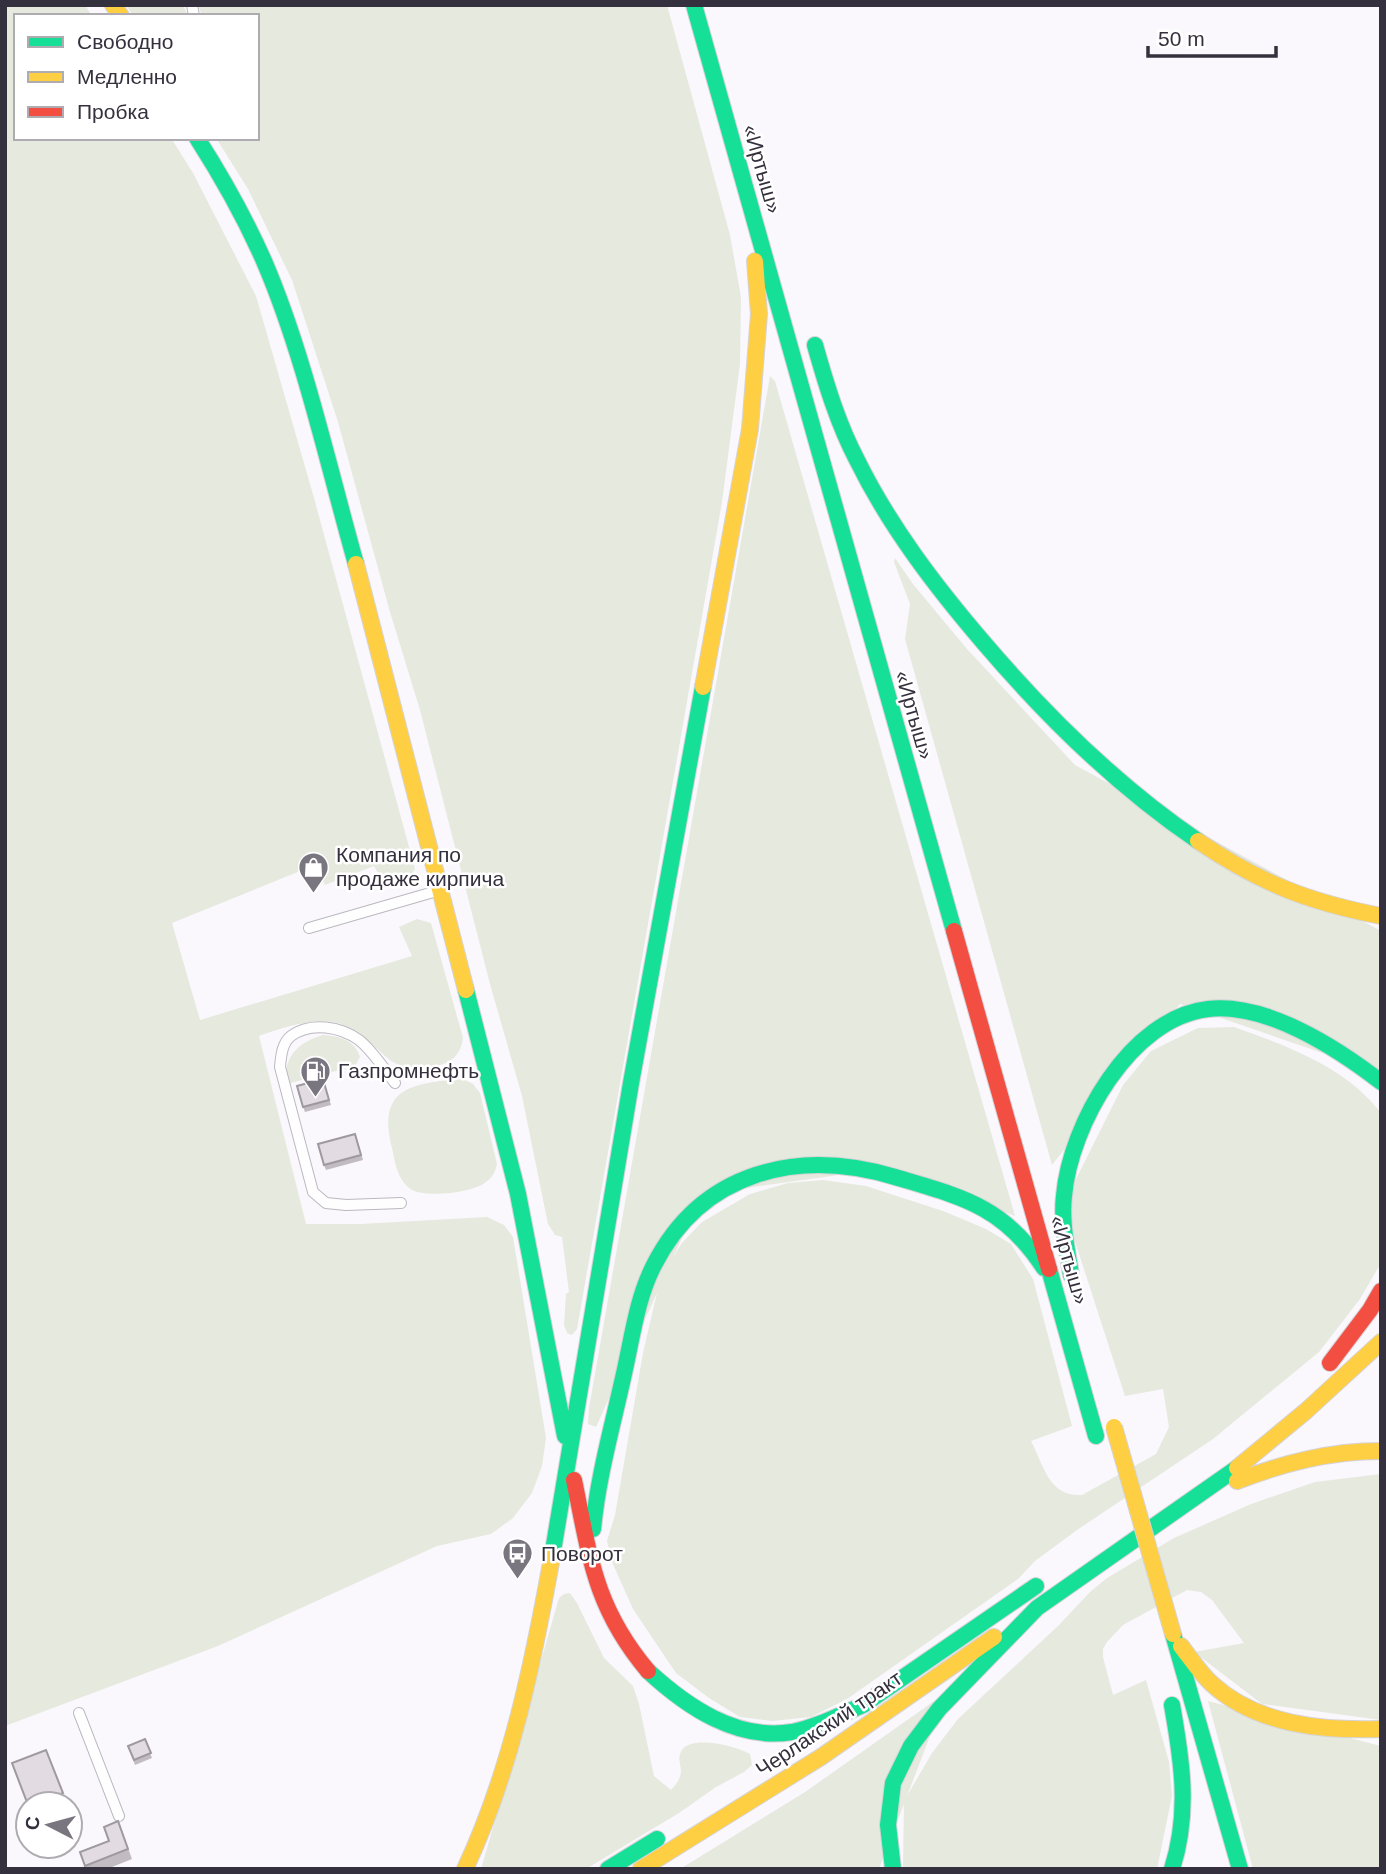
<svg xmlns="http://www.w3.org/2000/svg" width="1386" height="1874" viewBox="0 0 1386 1874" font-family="Helvetica,sans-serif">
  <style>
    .green { fill: #e6e9de }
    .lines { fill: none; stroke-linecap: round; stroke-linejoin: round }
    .lane-casing { stroke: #bbb8c0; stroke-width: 12 }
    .fast-casing { stroke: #d5d3d7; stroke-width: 18 }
    .slow-casing { stroke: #d5d3d7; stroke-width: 18 }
    .jam-casing { stroke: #d5d3d7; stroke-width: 18 }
    .lane { stroke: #fefeff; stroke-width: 10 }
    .fast { stroke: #16e098; stroke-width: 16 }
    .slow { stroke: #ffcf43; stroke-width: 16 }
    .jam { stroke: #f24e42; stroke-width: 16 }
    .slow-bridge-casing { stroke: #d5d3d7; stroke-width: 18; stroke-linecap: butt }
    .slow-bridge { stroke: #ffcf43; stroke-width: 16 }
    .wall { fill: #c2bcc2 }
    .building { fill: #e2dbe1; stroke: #9e999e; stroke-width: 2 }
    .labels { text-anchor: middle; stroke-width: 5; stroke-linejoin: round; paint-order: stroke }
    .street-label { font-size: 21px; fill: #35303d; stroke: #fff }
    .poi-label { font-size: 21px; fill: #35303d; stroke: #fff; text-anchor: start }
  </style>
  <rect width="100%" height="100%" fill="#faf8fd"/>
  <path class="green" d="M5 5H85L92 16H16V138H171L193 173 256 296 314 498 415 869 407 880 386 886 374 866 325 885 315 865 172 923 200 1020 412 956 399 927 417 919 431 923 463 1038C461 1054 452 1063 436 1066 386 1075 389 1051 352 1030 348 1028 342 1024 338 1023 314 1017 281 1028 259 1036L306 1224H360L487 1217 504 1225 513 1237 546 1438 542 1466 532 1493 513 1518 491 1534 437 1546 218 1646 5 1726Z
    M126 5H183L188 16H133Z
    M198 5H667L730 235 741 297 740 364 722 502 577 1329 572 1335 567 1333 564 1325 566 1294 569 1292 562 1237 555 1235 548 1224 522 1096 490 984 420 710 390 612 338 422 292 280 248 189 216 138H257V16H202Z
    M770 376 775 381 1015 1216 889 1168 702 1194 596 1427 588 1424 589 1408Z
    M895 558 913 584 967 649 1075 765 1381 931V1073L1180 1004 1052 1165 905 639 910 604 894 562Z
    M1234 1027C1287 1046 1346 1067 1381 1113V1263L1360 1299 1319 1352 1213 1439 1077 1530 1035 1561 1018 1579 847 1699 811 1717 772 1721 740 1717 709 1698 676 1673 633 1609 612 1562 607 1541 615 1515 643 1353 660 1280 681 1244 702 1222 750 1194 788 1183 823 1180 866 1186 943 1211 986 1229 1011 1244 1033 1279 1072 1426 1031 1441C1044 1466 1049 1497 1082 1495L1156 1454 1169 1427 1163 1389 1125 1396 1071 1229 1073 1185 1123 1085 1151 1051 1198 1028Z
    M323 1035C339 1036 355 1040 360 1057L355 1066 287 1084C282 1058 298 1042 323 1035Z
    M463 1079 473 1084 480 1093 497 1164C495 1172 493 1177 486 1182 473 1193 422 1199 409 1188 397 1178 395 1162 392 1148 376 1087 413 1083 463 1079Z
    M1381 1474V1720L1262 1704 1194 1652 1244 1643 1212 1600 1201 1592 1187 1590 1123 1625 1107 1642 1103 1649V1657L1113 1695 1146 1680 1169 1762 1172 1796 1157 1869H903L904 1801 932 1753 958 1719 1058 1626 1090 1592 1107 1578 1174 1538 1251 1504 1315 1482Z
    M570 1593 577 1603 604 1658 633 1686 639 1704 654 1776 671 1790C691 1769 673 1764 682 1750 692 1735 736 1746 750 1754L752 1765 744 1772 716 1787 679 1813 586 1869H481L559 1598 564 1594Z
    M947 1692 879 1869H680L805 1792Z
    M1208 1701 1381 1746V1869H1253Z"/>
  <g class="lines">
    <defs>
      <path id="lane" d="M192 5 194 16
        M309 928 437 891
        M395 1083C384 1069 373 1051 359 1040 341 1027 311 1021 291 1036 282 1043 281 1056 280 1067L313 1192 326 1203 346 1205 401 1203
        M79 1713 119 1816"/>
      <path id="fast" d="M694 5 954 931
        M197 138C222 177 245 218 264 261 304 354 328 465 356 564
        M815 345C826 384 838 424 857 460 890 527 936 587 984 643 1048 718 1117 786 1198 841
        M466 990 518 1194 565 1436
        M1049 1269 1096 1436
        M1071 1275C1067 1249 1061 1222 1064 1196 1070 1125 1130 1018 1208 1009 1266 1002 1337 1048 1381 1082
        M593 1529C598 1477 612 1428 623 1378 632 1340 636 1300 654 1265 702 1171 798 1148 895 1177 962 1197 1004 1206 1044 1268
        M552 1557 631 1083 703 687
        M1173 1634 1240 1869
        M648 1671C687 1707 737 1741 792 1732 817 1727 840 1715 863 1705
        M863 1705 1036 1586
        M1172 1705C1182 1761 1190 1813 1172 1869
        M608 1869 657 1839
        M893 1869 888 1825 893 1783 911 1746 939 1709 1037 1608 1237 1468"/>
      <path id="slow" d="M113 5 121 16
        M356 564 466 990
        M703 687 750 429 759 314 755 261
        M1198 841C1260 883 1308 902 1381 916
        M1237 1468 1306 1411 1381 1342
        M1237 1481C1284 1463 1330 1451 1381 1451
        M1181 1646C1191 1659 1200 1673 1212 1684 1257 1725 1323 1731 1381 1729
        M465 1869C511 1771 533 1663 552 1557
        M641 1869 821 1757 994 1637"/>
      <path id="jam" d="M954 931 1049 1269
        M1330 1363 1370 1310 1381 1291
        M574 1480C590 1558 595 1608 648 1671"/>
    </defs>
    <use href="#lane" class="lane-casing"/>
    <use href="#fast" class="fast-casing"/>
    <use href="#slow" class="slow-casing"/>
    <use href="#jam" class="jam-casing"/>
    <use href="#lane" class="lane"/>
    <use href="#fast" class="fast"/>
    <use href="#slow" class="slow"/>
    <use href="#jam" class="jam"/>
    <defs>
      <path id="slow-bridge" d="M1114 1427 1173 1634"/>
    </defs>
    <use href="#slow-bridge" class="slow-bridge-casing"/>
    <use href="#slow-bridge" class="slow-bridge"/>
  </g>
  <path class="wall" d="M325 1084 331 1105 305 1112 303 1107Z
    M357 1139 363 1160 326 1170 324 1165Z
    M145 1739 152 1758 135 1765 128 1746Z
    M63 1793 66 1804H28Z
    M118 1821 132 1859 107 1869H86L80 1852 109 1841Z"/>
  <path class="building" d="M323 1079 329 1100 303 1107 297 1086Z
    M355 1134 361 1155 324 1165 318 1144Z
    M145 1739 151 1753 134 1760 128 1746Z
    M46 1750 63 1793 35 1804 28 1805 12 1763Z
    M118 1821 128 1849 85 1866 80 1852 109 1841 104 1827Z"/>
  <defs>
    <symbol id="shop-pin" viewBox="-11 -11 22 30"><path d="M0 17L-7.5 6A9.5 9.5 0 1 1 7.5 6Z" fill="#7a7680" stroke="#fff"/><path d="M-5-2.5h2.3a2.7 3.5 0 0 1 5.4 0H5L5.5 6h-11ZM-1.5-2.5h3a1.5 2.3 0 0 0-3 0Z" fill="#fff"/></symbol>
    <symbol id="fuel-pin" viewBox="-11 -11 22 30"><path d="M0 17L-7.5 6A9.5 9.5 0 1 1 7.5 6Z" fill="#7a7680" stroke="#fff"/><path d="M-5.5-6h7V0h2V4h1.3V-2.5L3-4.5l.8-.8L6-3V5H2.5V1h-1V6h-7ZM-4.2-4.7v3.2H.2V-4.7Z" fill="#fff"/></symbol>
    <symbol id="bus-pin" viewBox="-11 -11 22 30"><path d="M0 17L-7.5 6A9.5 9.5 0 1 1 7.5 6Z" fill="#7a7680" stroke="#fff"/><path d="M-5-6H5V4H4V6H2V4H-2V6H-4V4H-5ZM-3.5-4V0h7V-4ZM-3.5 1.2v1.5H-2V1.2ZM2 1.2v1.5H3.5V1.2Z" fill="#fff"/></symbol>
  </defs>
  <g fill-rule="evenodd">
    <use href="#shop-pin" x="296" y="850" width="35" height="47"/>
    <use href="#fuel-pin" x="298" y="1054" width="35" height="47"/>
    <use href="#bus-pin" x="500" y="1536" width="35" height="47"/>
  </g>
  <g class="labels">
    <g class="street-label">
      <text transform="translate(762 169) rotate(74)" y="7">«Иртыш»</text>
      <text transform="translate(914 715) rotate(74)" y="7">«Иртыш»</text>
      <text transform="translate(1069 1260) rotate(74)" y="7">«Иртыш»</text>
      <text transform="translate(829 1724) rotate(-34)" y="7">Черлакский тракт</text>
    </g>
    <g class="poi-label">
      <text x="336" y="862">Компания по<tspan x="336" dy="24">продаже кирпича</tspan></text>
      <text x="338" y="1078">Газпромнефть</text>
      <text x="541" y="1561">Поворот</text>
    </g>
  </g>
  <rect width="1386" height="1874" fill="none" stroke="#35303d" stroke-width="14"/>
  <rect x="14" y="14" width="245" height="126" fill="#ffffff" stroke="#aeacb1" stroke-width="2"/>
  <rect x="28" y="37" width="35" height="10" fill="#16e098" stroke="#aeacb1" stroke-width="2"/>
  <text x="77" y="49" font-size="21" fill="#35303d">Свободно</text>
  <rect x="28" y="72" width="35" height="10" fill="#ffcf43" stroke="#aeacb1" stroke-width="2"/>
  <text x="77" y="84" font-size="21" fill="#35303d">Медленно</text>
  <rect x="28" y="107" width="35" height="10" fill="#f24e42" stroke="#aeacb1" stroke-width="2"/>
  <text x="77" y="119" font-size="21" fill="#35303d">Пробка</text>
  <g transform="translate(49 1825) rotate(276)"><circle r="33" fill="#ffffff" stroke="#aeacb1" stroke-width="2"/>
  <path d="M0-5L12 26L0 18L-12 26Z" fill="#7a7680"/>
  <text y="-10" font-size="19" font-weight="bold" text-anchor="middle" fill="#35303d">С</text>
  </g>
  <path d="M1148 46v10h128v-10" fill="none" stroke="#35303d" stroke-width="3.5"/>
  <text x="1158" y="46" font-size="21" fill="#35303d" stroke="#ffffff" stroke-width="5" paint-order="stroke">50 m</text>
</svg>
